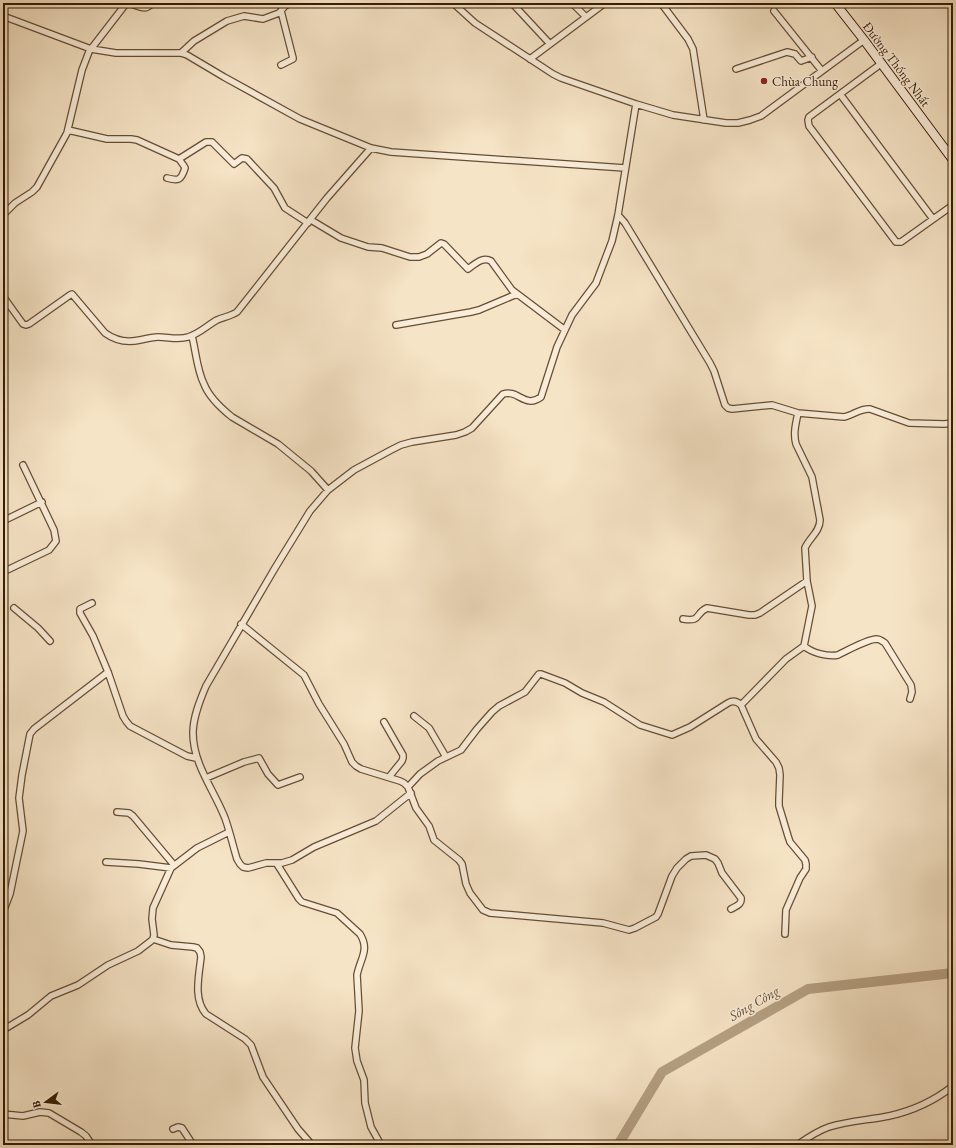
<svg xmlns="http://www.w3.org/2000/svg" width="956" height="1148" viewBox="0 0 956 1148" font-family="'EB Garamond',serif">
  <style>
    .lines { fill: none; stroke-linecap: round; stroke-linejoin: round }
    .river { stroke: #b5a083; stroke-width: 10 }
    .street-casing { stroke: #674d33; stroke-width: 8 }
    .secondary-casing { stroke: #371b02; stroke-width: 10 }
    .street { stroke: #f9edda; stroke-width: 5.5 }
    .secondary { stroke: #f9edda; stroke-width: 8 }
    .poi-dot { fill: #8f2418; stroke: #f9edda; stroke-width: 1.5 }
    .labels { text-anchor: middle; stroke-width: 3; stroke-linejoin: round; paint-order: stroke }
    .street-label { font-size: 13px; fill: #371b02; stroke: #f9edda }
    .poi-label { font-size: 13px; fill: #371b02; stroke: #f9edda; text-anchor: start }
    .water-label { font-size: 14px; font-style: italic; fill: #634a2f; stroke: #f9edda }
  </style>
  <rect width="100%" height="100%" fill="#f6e4c6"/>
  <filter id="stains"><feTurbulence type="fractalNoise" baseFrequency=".005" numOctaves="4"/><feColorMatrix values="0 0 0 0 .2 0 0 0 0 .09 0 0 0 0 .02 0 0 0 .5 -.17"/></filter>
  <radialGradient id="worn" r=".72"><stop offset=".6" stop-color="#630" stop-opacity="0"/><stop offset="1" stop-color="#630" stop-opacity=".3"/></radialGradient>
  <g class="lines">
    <path class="river" d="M618 1145 662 1072 808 989 953 973"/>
    <defs>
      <path id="street" d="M453 3 475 23 553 74 561 78 636 104 673 115 726 123H738L750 120 761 116 864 40
        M512 3 550 44
        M572 3 586 17
        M661 3 688 39 693 49 704 120
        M774 11 822 71
        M3 16 91 49 116 53H181L187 55 224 77 300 119 371 148 391 152 625 168
        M91 49 125 5C135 0 143 15 152 3
        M181 53 194 41 227 21 244 16 263 19 279 13 285 6 290 3
        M530 59 605 3
        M882 63 809 117 808 120 809 126 896 242H901L953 205
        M281 65 293 59V58L281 11
        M736 69 787 52 795 54 801 61 812 57
        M840 94 933 219
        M68 130 107 139H131L137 140 179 159
        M167 178C178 181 181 181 185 168L184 166 179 159 206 142H212L234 164 242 158 247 159 274 188 285 208 308 223
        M3 215 15 203 32 192 37 187 67 133 82 70 90 49
        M618 215 625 223 710 363 714 371 725 405 728 408 732 409 772 405 798 413 844 417C854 415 860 408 870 409L909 423 944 424 953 423
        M311 220 341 238 368 247 382 248 410 257H419L427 254 441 243 444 244 468 269C475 264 483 256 491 261L512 290 565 330
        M3 295 5 299 23 324 26 325 29 324 70 295 72 294 105 333C116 341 127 343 140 340 146 339 152 337 158 337 168 337 179 340 188 337 199 334 208 325 217 320 224 317 231 316 237 312L327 198 371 148
        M396 325 471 312 479 310 517 294
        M192 336C196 352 197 370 204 384 209 397 222 409 232 417L278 444 311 471 328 490
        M3 521 42 502
        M3 572 49 550 56 541 54 530 23 465
        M92 603 80 609V613L93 636 108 672 123 716 126 721 130 726 187 756 196 758
        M14 608 38 628 50 641
        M683 619C702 622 694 614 707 608L749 615H755L760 613 807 581
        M241 624 304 675 319 704 344 744 352 762 356 766 361 769 400 781 404 783 408 787 416 808 429 826 434 840 459 860 462 864 466 884 470 893 483 910 490 913 603 923 629 930 635 928 656 917 658 914 672 876 677 868 686 859 691 856 706 855 715 859 718 863 722 873 741 898C742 905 736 906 731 909
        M804 646C812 653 828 657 838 655 848 650 866 640 876 639 880 639 882 641 885 643L911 685 912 692 910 699
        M741 705 786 659 804 646 812 606 807 581 805 548C809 538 820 532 820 520L812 477 796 444C793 433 796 423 798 413
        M414 716 429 728 446 757
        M384 722 403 755V758L402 761 389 777
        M206 778 244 762 259 758 268 774 278 785 300 777
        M408 787 420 774 438 761 461 750 477 729 492 712 499 706 525 692 539 674H541L565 683 582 693 604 702 640 725 672 735 690 727 728 703C733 700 737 701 741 705L756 739 776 762 779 768 780 775 779 800V806L788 836 790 842 805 860 806 864V869L800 878 786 910 785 934
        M411 793 376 821 314 847 292 860 282 863H266L248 868 243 867 240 864 237 859C233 846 230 832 225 818 214 790 193 764 193 733 193 717 200 700 206 686L275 568 310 511 328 490 354 470 391 450 401 445 412 442 456 435 465 432 472 428 503 394C518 389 525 409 541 397L557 347 572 315 596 283 612 241 618 215 636 104
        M117 812 129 813 133 816 174 865
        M106 862 139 864 171 868
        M277 864 299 899 302 902 337 913 360 934C370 950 360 959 357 975L359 1011 355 1048 357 1061 364 1080 365 1103 371 1127 381 1145
        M3 912 10 894 23 831 19 798 22 775 30 734 34 729 108 672
        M153 939 171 945 193 947 197 948 200 952 201 957C199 976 193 999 206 1014L245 1039 251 1045 263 1077 298 1129 312 1145
        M3 1030 28 1015 51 996 78 985 108 965 138 951 151 941 153 939 154 935 152 919 153 908 171 868 197 848 229 832
        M3 1114 23 1116 40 1112 49 1113 81 1132 86 1136 92 1145
        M173 1129 178 1127 182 1128 193 1145
        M797 1145C807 1138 817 1131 829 1127 848 1121 869 1120 889 1116 912 1111 934 1101 953 1086"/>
      <path id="secondary" d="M835 3 864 40 953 160"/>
    </defs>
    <use href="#street" class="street-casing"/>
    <use href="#secondary" class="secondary-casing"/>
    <use href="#street" class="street"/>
    <use href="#secondary" class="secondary"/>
  </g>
  <circle class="poi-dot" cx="764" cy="81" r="4"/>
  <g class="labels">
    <g class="street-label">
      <text transform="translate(897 64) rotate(53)" y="5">Đường Thống Nhất</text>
    </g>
    <g class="poi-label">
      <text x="772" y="86">Chùa Chung</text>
    </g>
    <g class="water-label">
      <text transform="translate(754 1003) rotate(-30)" y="5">Sông Công</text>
    </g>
  </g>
  <rect width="956" height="1148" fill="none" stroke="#f6e4c6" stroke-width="16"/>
  <rect x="4" y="4" width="948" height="1140" fill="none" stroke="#371b02" stroke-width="2"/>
  <rect x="8" y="8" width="940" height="1132" fill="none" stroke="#371b02"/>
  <g transform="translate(46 1102) rotate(255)" stroke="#f9edda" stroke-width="3" paint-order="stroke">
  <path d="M0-3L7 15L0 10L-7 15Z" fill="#371b02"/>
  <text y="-6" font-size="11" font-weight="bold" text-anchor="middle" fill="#371b02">B</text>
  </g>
  <rect width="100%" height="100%" filter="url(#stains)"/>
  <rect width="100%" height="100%" fill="url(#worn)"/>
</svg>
